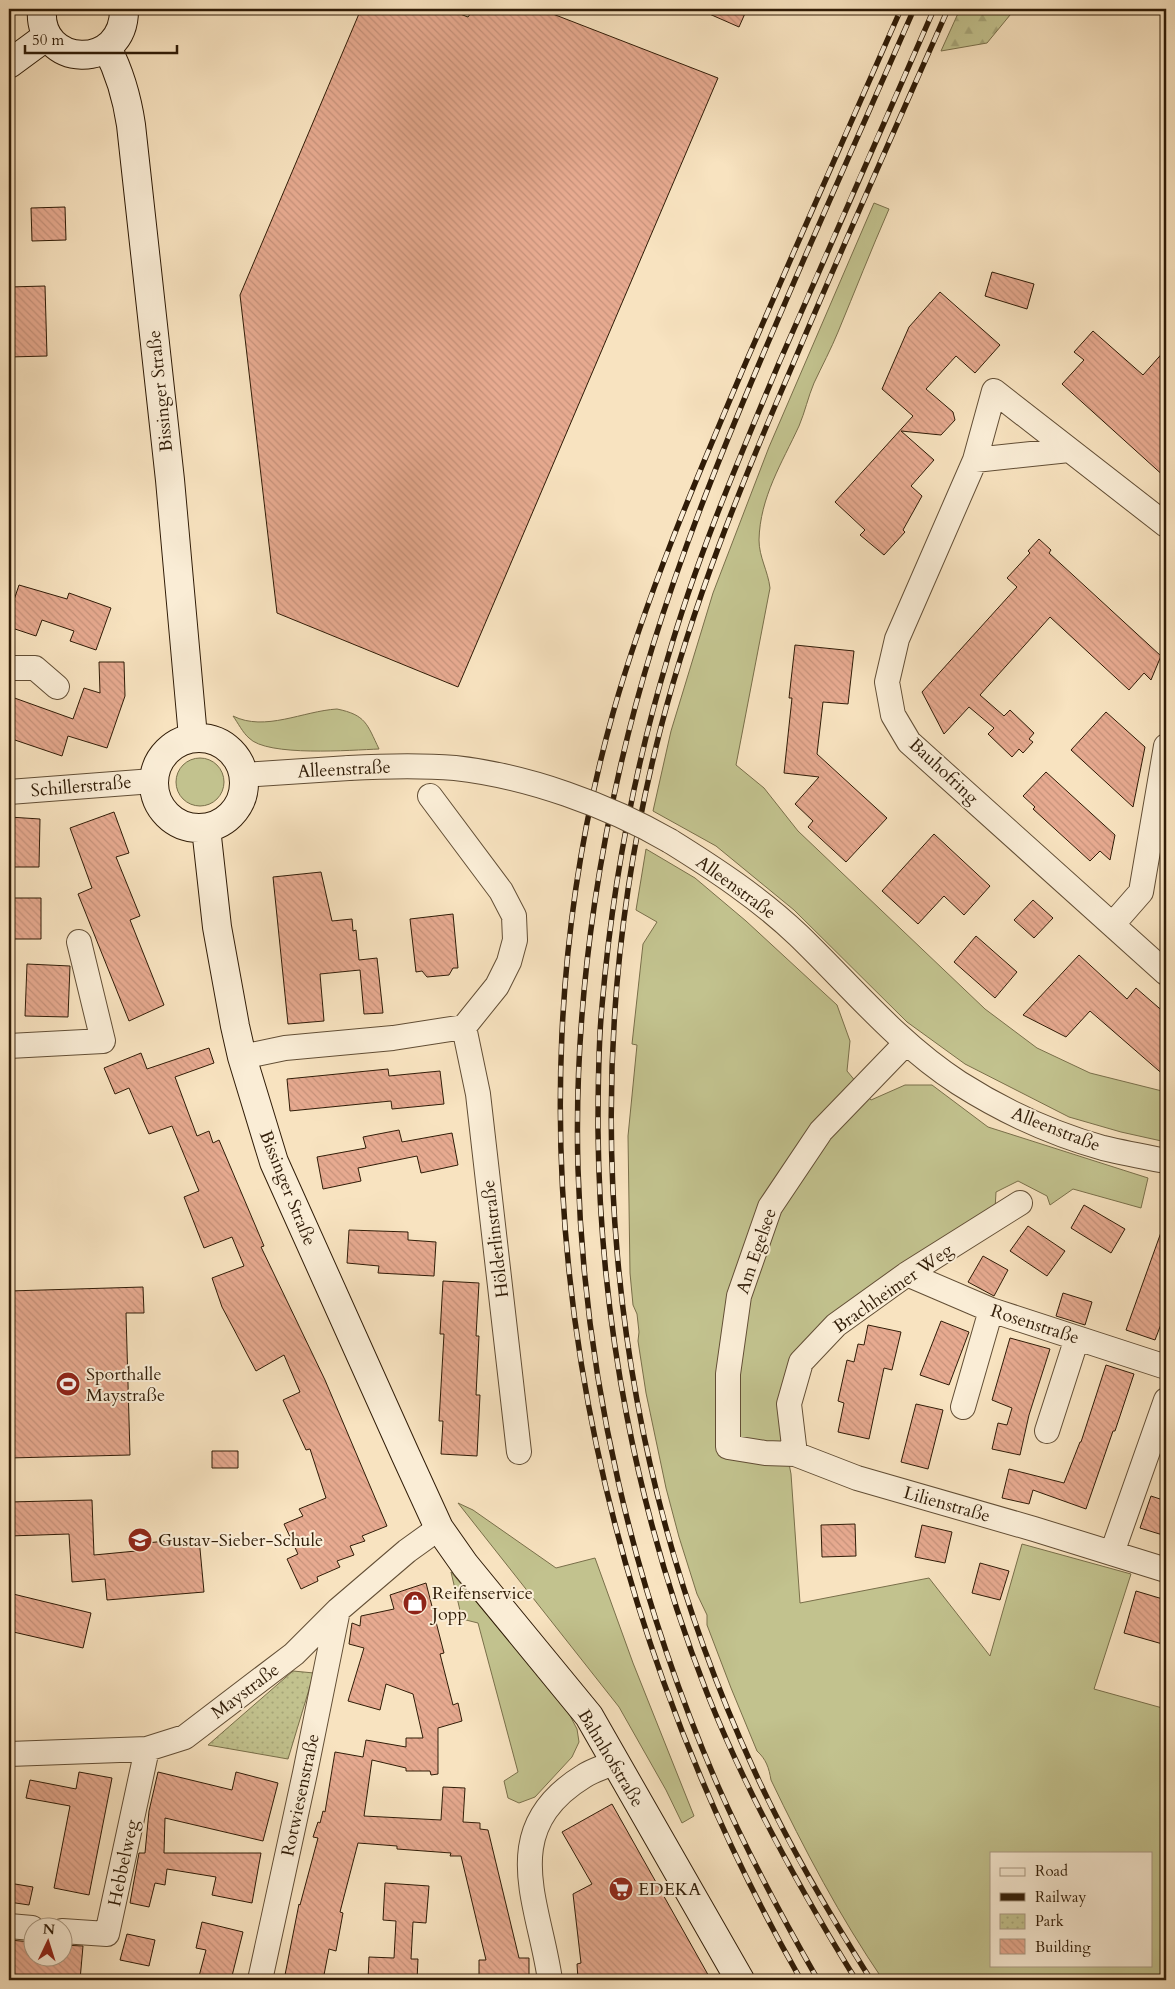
<svg xmlns="http://www.w3.org/2000/svg" width="1175" height="1989" viewBox="0 0 1175 1989" font-family="Cardo,serif">
  <style>
    .green { fill: #c2c28e; stroke: #796f4a; fill-rule: evenodd }
    .forest { fill: url(#forest-firs); stroke: #796f4a }
    .park { fill: url(#park-dots); stroke: #796f4a }
    .building { fill: url(#building-back-hatch); stroke: #301c07 }
    .lines { fill: none; stroke-linecap: round; stroke-linejoin: round }
    .street-casing { stroke: #624e35; stroke-width: 26 }
    .secondary-casing { stroke: #301c07; stroke-width: 30 }
    .street { stroke: #faedd6; stroke-width: 24 }
    .secondary { stroke: #faedd6; stroke-width: 28 }
    .rail-casing { stroke: #301c07; stroke-width: 5.5 }
    .rail { stroke: #faedd6; stroke-width: 4; stroke-dasharray: 11; stroke-linecap: butt }
    .street-bridge-casing { stroke: #624e35; stroke-width: 26; stroke-linecap: butt }
    .street-bridge { stroke: #faedd6; stroke-width: 24 }
    .labels { text-anchor: middle; stroke-width: 4; stroke-linejoin: round; paint-order: stroke }
    .street-label { font-size: 18px; fill: #301c07; stroke: #faedd6 }
    .poi-label { font-size: 18px; fill: #301c07; stroke: #faedd6; text-anchor: start }
  </style>
  <defs>
    <pattern id="forest-firs" width="22" height="20" patternUnits="userSpaceOnUse" patternTransform="scale(1.25)"><rect width="22" height="20" fill="#c2c28e"/><path d="M5 1l3.5 6h-7zM16 11l3.5 6h-7z" fill="#a7a679"/></pattern>
    <pattern id="park-dots" width="8" height="8" patternUnits="userSpaceOnUse" patternTransform="scale(1.25)"><rect width="8" height="8" fill="#c2c28e"/><path d="M2 2h.1M6 6h.1" fill="none" stroke="#a7a679" stroke-width="1.8" stroke-linecap="round"/></pattern>
    <pattern id="building-back-hatch" width="6" height="6" patternUnits="userSpaceOnUse" patternTransform="scale(1.25)"><rect width="6" height="6" fill="#e7aa90"/><path d="M-1 5l2 2M0 0l6 6M5-1l2 2" fill="none" stroke="#c6927b"/></pattern>
  </defs>
  <rect width="100%" height="100%" fill="#f8e3c0"/>
  <filter id="stains"><feTurbulence type="fractalNoise" baseFrequency=".004" numOctaves="4"/><feColorMatrix values="0 0 0 0 .2 0 0 0 0 .09 0 0 0 0 .02 0 0 0 .5 -.17"/></filter>
  <radialGradient id="worn" r=".72"><stop offset=".6" stop-color="#630" stop-opacity="0"/><stop offset="1" stop-color="#630" stop-opacity=".3"/></radialGradient>
  <path class="green" d="M874 203 889 209C871 250 855 291 838 332 831 349 822 366 814 383 808 397 805 412 799 426 782 463 760 497 759 540 759 557 768 571 770 588L736 765 764 788 798 831 985 1009 1037 1048 1090 1073 1166 1092V1142L1121 1132 1069 1117 965 1064 907 1022 794 910 716 846 653 811 671 731 713 593 769 447Z
    M337 709C366 715 367 724 379 749 352 750 267 757 249 738 243 733 238 723 233 716 265 732 303 711 337 709Z
    M176 782a24 24 0 1 1 48 0a24 24 0 1 1-48 0Z
    M646 849 695 878 746 921 837 1005 850 1041 847 1071 871 1100 905 1085H932L988 1127 1148 1178 1141 1208 1073 1189 1050 1205 1047 1196 1018 1181 996 1192 995 1210 819 1329 781 1422 791 1474 800 1603 929 1578 990 1656 1022 1544 1131 1574 1094 1689 1166 1709V1980H883C840 1917 804 1849 771 1780 769 1768 766 1759 757 1751L731 1688 707 1625V1615L697 1594 679 1537 666 1488 646 1393 638 1341 639 1332 637 1314 633 1305 630 1273 628 1136 637 1045 632 1044 643 944 657 922 636 910ZM991 1853H1151V1965H991Z
    M458 1503 473 1510 556 1568 595 1558 633 1663 694 1816 682 1823 666 1790 619 1707Z
    M451 1572 567 1710 577 1729 579 1742 572 1757 535 1797 519 1803 508 1798 504 1781 518 1772 478 1623 462 1619Z"/>
  <path class="forest" d="M960 9H1015L987 43 941 51Z"/>
  <path class="park" d="M293 1671 314 1673 288 1759 208 1745Z"/>
  <path class="building" d="M361 9H447L468 17 474 9H540L718 78 458 687 277 613 240 295Z
    M698 9H747L739 27Z
    M65 207 66 240 32 241 31 208Z
    M992 272 1034 284 1027 309 985 296Z
    M45 286 47 356 9 357V287Z
    M940 292 1000 345 975 373 956 356 926 389 953 412 955 420 941 435 901 431 934 460 911 486 922 496 903 530 905 532 884 555 860 535 865 530 835 502 913 416 882 389 909 327Z
    M1093 331 1143 375 1166 349V478L1062 384 1084 360 1074 352Z
    M1039 539 1051 550 1049 553 1161 656 1151 680 1144 673 1129 690 1050 617 980 695 1004 716 1010 710 1034 733 1029 739 1033 742 1023 753 1019 749 1012 757 988 734 994 728 969 707 944 734 922 692 1017 587 1007 578 1030 553 1028 551Z
    M19 585 67 599 69 593 111 608 96 650 70 641 74 631 42 620 36 636 9 627V615Z
    M795 645 854 651 848 704 823 702 817 754 887 818 846 862 808 827 813 821 795 804 819 777 784 773 792 698H789Z
    M99 662H124L125 696 107 748 68 736 62 756 9 738V696L73 719 84 688 100 693Z
    M1106 712 1145 747 1133 807 1071 750Z
    M1046 772 1115 835 1110 860 1100 851 1090 861 1033 809 1035 807 1023 796Z
    M114 812 129 853 116 857 140 916 130 920 164 1005 129 1021 78 894 92 888 70 828Z
    M9 817 40 819 39 867H9Z
    M934 834 990 886 964 915 944 896 918 924 882 891Z
    M321 872 332 921 352 919 353 931 356 930 359 960 377 958 383 1013 364 1014 360 970 320 974 324 1021 288 1024 273 877Z
    M9 898H41V939H9Z
    M1033 900 1053 918 1034 938 1014 920Z
    M453 914 458 968H453L449 975 427 977 422 971 416 972 410 919Z
    M976 936 1017 972 995 998 954 962Z
    M1079 955 1127 999 1136 988 1166 1014V1077L1090 1011 1066 1037 1023 1015Z
    M27 964 70 966 68 1017 25 1016Z
    M209 1048 214 1063 175 1077 197 1136 209 1131 213 1143 219 1140 264 1246 261 1247 325 1380 387 1526 362 1536 365 1541 350 1546 354 1555 337 1561 340 1567 317 1577 318 1581 301 1589 287 1559 298 1554 284 1524 303 1516 299 1509 326 1498 310 1449 306 1450 283 1400 300 1392 284 1355 256 1371 222 1307 212 1278 244 1266 232 1237 204 1248 184 1197 199 1191 172 1126 149 1134 129 1088 115 1094 104 1068 141 1053 147 1069Z
    M388 1069 389 1076 440 1071 444 1104 392 1109 391 1101 290 1111 287 1079Z
    M399 1130 402 1142 452 1133 458 1165 421 1173 417 1156 358 1168 361 1181 323 1189 317 1157 366 1148 363 1137Z
    M1084 1205 1125 1229 1111 1253 1071 1228Z
    M1164 1224H1166V1311L1155 1340 1126 1330Z
    M1028 1226 1065 1251 1047 1276 1010 1251Z
    M349 1230 408 1232V1240L436 1242 434 1276 378 1273 379 1266 347 1263Z
    M983 1256 1008 1270 994 1296 968 1282Z
    M443 1281 479 1283 476 1336H479L476 1395H480L477 1456 441 1454 443 1421H439L444 1334H440Z
    M143 1287 144 1313H126L130 1455 9 1458V1291Z
    M1063 1293 1092 1302 1085 1325 1056 1316Z
    M941 1321 969 1332 949 1385 920 1375Z
    M868 1325 901 1332 892 1370 884 1368 869 1439 838 1432 844 1403 838 1401 847 1360 854 1362 858 1344 864 1345Z
    M1010 1338 1050 1349 1029 1415 1020 1455 992 1449 998 1423 1007 1425 1012 1408 992 1400Z
    M1106 1365 1134 1374 1115 1431H1113L1086 1509 1033 1490 1029 1504 1002 1498 1009 1469 1064 1483 1080 1442H1081Z
    M916 1404 943 1410 928 1469 901 1462Z
    M212 1451H238V1468H212Z
    M1151 1496 1166 1501V1536L1140 1528Z
    M92 1500 94 1555 136 1551 135 1544 199 1538 204 1592 107 1600 105 1579 72 1582 69 1534 9 1536V1502Z
    M855 1524 856 1556 822 1557 821 1525Z
    M922 1525 952 1532 945 1563 915 1557Z
    M980 1563 1009 1571 1000 1600 972 1593Z
    M426 1583 444 1653 440 1654 453 1705 458 1703 462 1721 438 1728V1774L431 1775 430 1771H406V1768L372 1760 364 1816 441 1820 443 1787 465 1788 463 1822 480 1823V1829L488 1830 519 1958H529V1979H479V1960H486L461 1856H450L451 1853 397 1849V1846L358 1843 340 1912 343 1913 336 1951 329 1949 323 1980H284L299 1904 300 1905 318 1838 313 1837 318 1822 320 1823 323 1811 325 1812 335 1752 363 1757 366 1740 406 1747V1738H423L413 1694 386 1684 380 1710 348 1701 364 1648 349 1644 352 1623 360 1626 361 1616 394 1609 390 1595Z
    M1136 1591 1166 1600V1645L1124 1633Z
    M9 1593 91 1613 83 1648 9 1631Z
    M79 1772 112 1778 89 1895 54 1888 70 1806 26 1798 30 1780 76 1789Z
    M158 1772 232 1790 236 1772 278 1783 263 1841 165 1818 164 1853H261L252 1903 212 1895 216 1877 167 1869 165 1885 155 1883 149 1907 130 1903 139 1853H145L149 1811Z
    M612 1804 711 1980H578L577 1964 581 1963 573 1894 592 1884 562 1832Z
    M9 1883 33 1887 29 1905 9 1902Z
    M385 1883 429 1886 426 1923 413 1922 411 1959H418L417 1980H368L369 1957 394 1958 396 1921 383 1920Z
    M202 1922 243 1932 231 1980H198L206 1950 196 1948Z
    M127 1934 155 1940 149 1966 120 1960Z
    M9 1940 32 1942V1956H62V1945L83 1946 80 1980H9Z"/>
  <g class="lines">
    <defs>
      <path id="street" d="M975 460 1069 450
        M1166 525 994 391 975 460 897 639 887 682 893 715 909 742 1166 973
        M9 668H35L57 687
        M244 775 349 768
        M9 792 153 781
        M430 796 501 891 514 916 515 940 509 962 497 986 464 1027
        M670 841C715 869 759 898 798 935 850 985 897 1043 959 1083 1003 1111 1053 1134 1103 1148 1124 1153 1145 1157 1166 1161
        M1113 924 1141 892 1166 746
        M906 1043 821 1131 770 1207 739 1296 728 1374V1447L765 1453 795 1454 857 1478 1034 1529 1166 1570
        M9 1046 103 1041 79 942
        M242 1057 285 1048 393 1038 464 1027 478 1094 519 1452
        M907 1274 991 1310 1166 1367
        M963 1407 991 1310
        M1047 1431 1077 1338
        M795 1454 789 1404 801 1362 836 1325 907 1274 1020 1203
        M1112 1553 1166 1400
        M9 1754 147 1749 185 1737 294 1654 338 1610 407 1551 439 1528
        M9 1926 32 1928
        M62 1931 107 1934 147 1749
        M260 1980 305 1773 338 1610
        M550 1980C539 1902 496 1830 584 1776 593 1770 605 1767 615 1762"/>
      <path id="secondary" d="M42 9C37 68 125 72 124 9
        M107 48C120 73 127 98 131 125L170 480 193 737
        M9 64 47 36
        M154 783a45 45 0 1 1 90 0a45 45 0 1 1-90 0Z
        M206 828 217 927 235 1026 242 1057 274 1162 406 1456 439 1528 465 1565 589 1716 740 1980"/>
    </defs>
    <use href="#street" class="street-casing"/>
    <use href="#secondary" class="secondary-casing"/>
    <use href="#street" class="street"/>
    <use href="#secondary" class="secondary"/>
    <defs>
      <path id="rail" d="M801 1980C585 1602 494 1138 613 713 647 593 697 477 746 362 797 244 849 126 901 9
        M818 1980C782 1917 747 1852 718 1786 634 1592 584 1380 578 1169 573 995 602 811 653 645 687 535 731 429 776 324 821 218 868 114 914 9
        M856 1980C799 1888 747 1794 707 1693 637 1514 600 1323 598 1131 598 1089 598 1047 602 1006 612 888 634 770 668 657 697 557 739 459 779 363 830 245 882 127 934 9
        M871 1980C828 1912 787 1843 754 1770 604 1443 571 1076 661 727 693 603 742 482 793 364 843 245 896 127 948 9"/>
    </defs>
    <use href="#rail" class="rail-casing"/>
    <use href="#rail" class="rail"/>
    <defs>
      <path id="street-bridge" d="M349 768C384 766 420 765 455 768 527 776 608 805 670 841"/>
    </defs>
    <use href="#street-bridge" class="street-bridge-casing"/>
    <use href="#street-bridge" class="street-bridge"/>
  </g>
  <defs>
    <symbol id="stadium-disc" viewBox="-11 -11 22 22"><circle r="9.5" fill="#8f2418" stroke="#faedd6"/><path d="M0-5a6.5 5 0 1 0 0 10a6.5 5 0 1 0 0-10ZM-3.5-1.8h7v3.6h-7Z" fill="#fff"/></symbol>
    <symbol id="school-disc" viewBox="-11 -11 22 22"><circle r="9.5" fill="#8f2418" stroke="#faedd6"/><path d="M0-5L7-2L0 1L-7-2ZM-4 1L0 2.5L4 1V4Q0 6-4 4Z" fill="#fff"/></symbol>
    <symbol id="shop-disc" viewBox="-11 -11 22 22"><circle r="9.5" fill="#8f2418" stroke="#faedd6"/><path d="M-5-2.5h2.3a2.7 3.5 0 0 1 5.4 0H5L5.5 6h-11ZM-1.5-2.5h3a1.5 2.3 0 0 0-3 0Z" fill="#fff"/></symbol>
    <symbol id="supermarket-disc" viewBox="-11 -11 22 22"><circle r="9.5" fill="#8f2418" stroke="#faedd6"/><path d="M-6-5.5h2.5l.6 2H6L4.5 2H-2.5L-4.4-4H-6ZM-1.5 3.2a1.3 1.3 0 1 0 .1 0ZM3 3.2a1.3 1.3 0 1 0 .1 0Z" fill="#fff"/></symbol>
  </defs>
  <g fill-rule="evenodd">
    <use href="#stadium-disc" x="54" y="1370" width="28" height="28"/>
    <use href="#school-disc" x="126" y="1526" width="28" height="28"/>
    <use href="#shop-disc" x="401" y="1589" width="28" height="28"/>
    <use href="#supermarket-disc" x="607" y="1875" width="28" height="28"/>
  </g>
  <g class="labels">
    <g class="street-label">
      <text transform="translate(160 391) rotate(-96)" y="6">Bissinger Straße</text>
      <text transform="translate(344 769) rotate(-3)" y="6">Alleenstraße</text>
      <text transform="translate(944 771) rotate(43)" y="6">Bauhofring</text>
      <text transform="translate(81 786) rotate(-5)" y="6">Schillerstraße</text>
      <text transform="translate(736 887) rotate(36)" y="6">Alleenstraße</text>
      <text transform="translate(1056 1129) rotate(21)" y="6">Alleenstraße</text>
      <text transform="translate(288 1188) rotate(68)" y="6">Bissinger Straße</text>
      <text transform="translate(495 1239) rotate(-97)" y="6">Hölderlinstraße</text>
      <text transform="translate(756 1251) rotate(-71)" y="6">Am Egelsee</text>
      <text transform="translate(893 1288) rotate(-35)" y="6">Brachheimer Weg</text>
      <text transform="translate(1035 1324) rotate(18)" y="6">Rosenstraße</text>
      <text transform="translate(947 1504) rotate(16)" y="6">Lilienstraße</text>
      <text transform="translate(245 1691) rotate(-37)" y="6">Maystraße</text>
      <text transform="translate(611 1758) rotate(59)" y="6">Bahnhofstraße</text>
      <text transform="translate(300 1795) rotate(-78)" y="6">Rotwiesenstraße</text>
      <text transform="translate(123 1863) rotate(-78)" y="6">Hebbelweg</text>
    </g>
    <g class="poi-label">
      <text x="86" y="1380">Sporthalle<tspan x="86" dy="21">Maystraße</tspan></text>
      <text x="158" y="1546">Gustav-Sieber-Schule</text>
      <text x="432" y="1599">Reifenservice<tspan x="432" dy="21">Jopp</tspan></text>
      <text x="638" y="1895">EDEKA</text>
    </g>
  </g>
  <rect width="1175" height="1989" fill="none" stroke="#f8e3c0" stroke-width="30"/>
  <rect x="10" y="10" width="1155" height="1969" fill="none" stroke="#301c07" stroke-width="2.5"/>
  <rect x="15" y="15" width="1145" height="1959" fill="none" stroke="#301c07"/>
  <rect x="990" y="1852" width="162" height="115" fill="#faedd6" stroke="#a99983"/>
  <rect x="1000" y="1868" width="25" height="8" fill="#faedd6" stroke="#a99983"/>
  <text x="1035" y="1876" font-size="15" fill="#301c07">Road</text>
  <rect x="1000" y="1893" width="25" height="8" fill="#301c07" stroke="#a99983"/>
  <text x="1035" y="1902" font-size="15" fill="#301c07">Railway</text>
  <rect x="1000" y="1914" width="25" height="15" fill="url(#park-dots)" stroke="#a99983"/>
  <text x="1035" y="1926" font-size="15" fill="#301c07">Park</text>
  <rect x="1000" y="1939" width="25" height="15" fill="url(#building-back-hatch)" stroke="#a99983"/>
  <text x="1035" y="1952" font-size="15" fill="#301c07">Building</text>
  <g transform="translate(48 1942) rotate(4)"><circle r="24" fill="#faedd6" stroke="#a99983"/>
  <path d="M0-4L9 19L0 12L-9 19Z" fill="#8f2418"/>
  <text y="-8" font-size="14" font-weight="bold" text-anchor="middle" fill="#301c07">N</text>
  </g>
  <path d="M25 45v8h152v-8" fill="none" stroke="#301c07" stroke-width="2.5"/>
  <text x="32" y="45" font-size="15" fill="#301c07" stroke="#faedd6" stroke-width="4" paint-order="stroke">50 m</text>
  <rect width="100%" height="100%" filter="url(#stains)"/>
  <rect width="100%" height="100%" fill="url(#worn)"/>
</svg>
